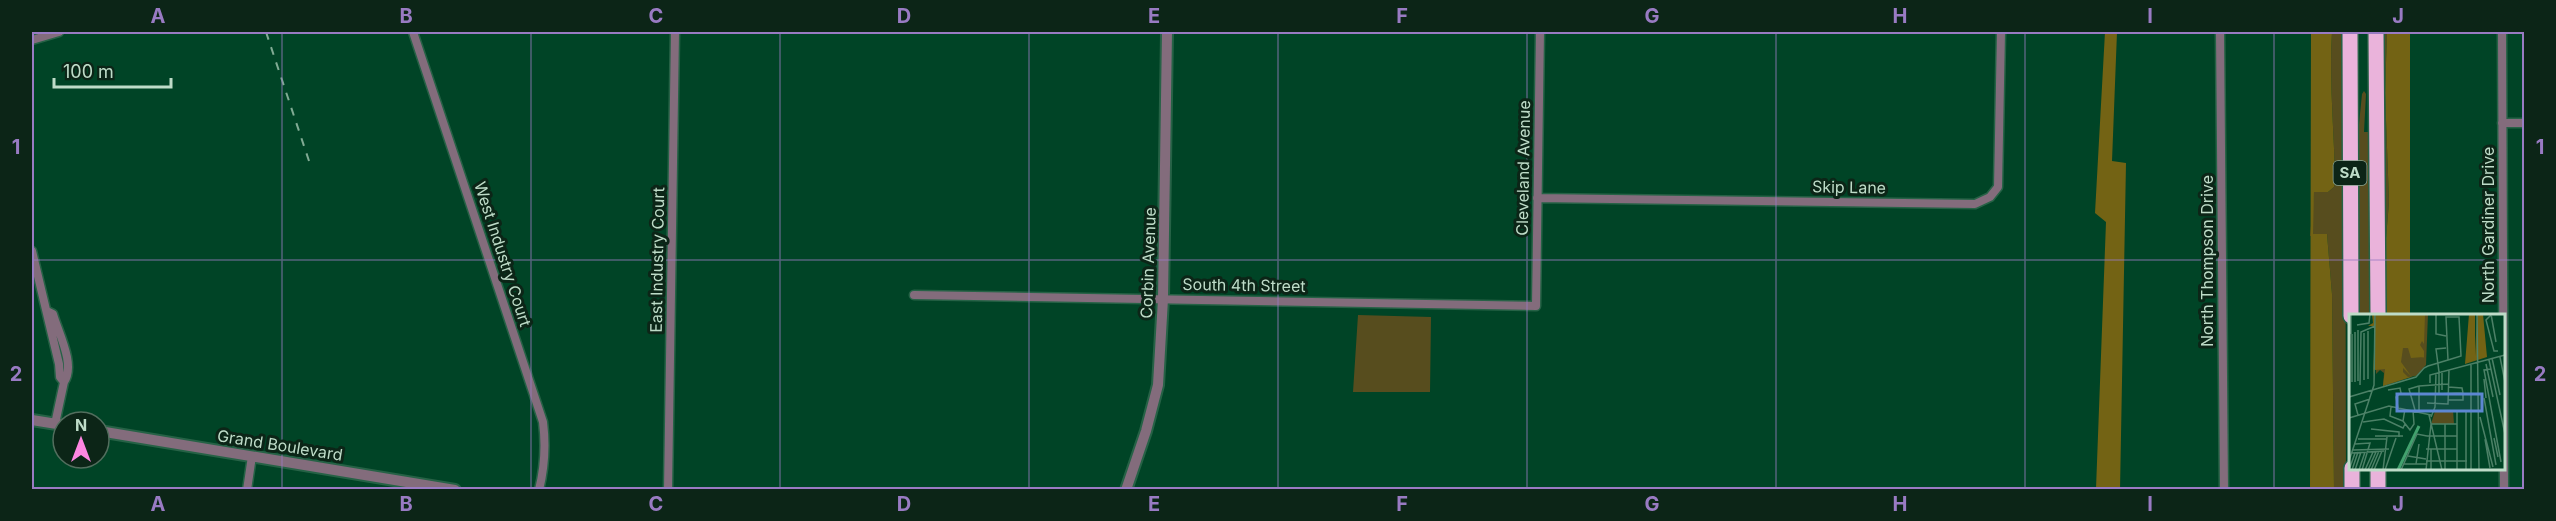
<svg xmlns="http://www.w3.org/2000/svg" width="2556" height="521" viewBox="0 0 2556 521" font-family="Inter,sans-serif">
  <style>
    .green { fill: #574d1e }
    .forest { fill: #736314 }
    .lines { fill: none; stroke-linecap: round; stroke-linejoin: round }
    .minor-casing { stroke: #266246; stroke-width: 11 }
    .tertiary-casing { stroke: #266246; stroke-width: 14 }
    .motorway-casing { stroke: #266246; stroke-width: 18 }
    .minor { stroke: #836c7c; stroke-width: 8 }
    .tertiary { stroke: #836c7c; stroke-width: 10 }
    .motorway { stroke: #eab3db; stroke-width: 15 }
    .rail { stroke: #81ab94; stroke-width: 2; stroke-dasharray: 8 8; stroke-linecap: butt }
    .grid { fill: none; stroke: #997bc3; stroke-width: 1.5; stroke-opacity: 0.55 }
    .labels { text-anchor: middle; stroke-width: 6; stroke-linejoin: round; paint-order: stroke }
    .shield { fill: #0c2517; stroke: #89a593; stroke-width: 1.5 }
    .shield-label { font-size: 15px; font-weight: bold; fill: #bedcc8 }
    .street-label { font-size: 16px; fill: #bedcc8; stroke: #0c2517 }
    .inset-river { fill: none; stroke: #42a16e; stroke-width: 3 }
    .inset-road { fill: none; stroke: #4c8167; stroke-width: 1.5 }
    .view { fill: #5d87d2; fill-opacity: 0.15; stroke: #5d87d2; stroke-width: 3 }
    .inset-edge { fill: none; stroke: #bedcc8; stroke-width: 3 }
    .neatline { fill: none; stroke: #997bc3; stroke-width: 2 }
    .grid-label { font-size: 20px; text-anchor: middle; font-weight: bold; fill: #997bc3 }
  </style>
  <rect width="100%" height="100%" fill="#004426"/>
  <path class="green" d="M2332 32H2345L2346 489H2334L2332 294 2327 234 2310 236 2314 192H2328L2334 187 2335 177C2334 129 2329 80 2332 32Z
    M2384 32H2387L2385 93 2389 202 2384 262 2387 315 2383 316Z
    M2364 91 2366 94 2364 132H2372L2371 315H2356L2357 144 2362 94Z
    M1358 315 1431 317 1430 392H1353Z"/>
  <path class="forest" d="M2105 32H2117L2112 161 2126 163 2120 490 2096 489 2106 222 2095 213Z
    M2311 32H2332C2329 80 2334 129 2335 177L2334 187 2328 192H2314L2313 234H2327L2332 294 2334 489H2310Z
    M2387 32H2410V315H2387L2384 262 2389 202 2385 93Z"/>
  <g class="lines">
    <defs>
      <path id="minor" d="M413 32 543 422C546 446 545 466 539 490
        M2220 32 2224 490
        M2502 32 2504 490
        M32 40 59 32
        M2502 123H2524
        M1537 198 1975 204 1990 197 1998 187 2001 32
        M32 251 59 364 60 377 64 382
        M914 295 1536 306 1540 32
        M47 311 53 314C58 332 76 365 64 382L55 424
        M247 490 252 456
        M668 490 675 32"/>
      <path id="tertiary" d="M32 420 63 425
        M99 431 455 490
        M1126 490 1146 431 1158 385 1163 299 1167 32"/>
      <path id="motorway" d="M2350 32 2351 316
        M2376 32 2378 316
        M2352 468V490
        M2378 468V490"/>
    </defs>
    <use href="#minor" class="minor-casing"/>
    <use href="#tertiary" class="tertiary-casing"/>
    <use href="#motorway" class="motorway-casing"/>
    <use href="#minor" class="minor"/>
    <use href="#tertiary" class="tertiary"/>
    <use href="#motorway" class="motorway"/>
    <path class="rail" d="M266 32 310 164"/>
  </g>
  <path class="grid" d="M282 32V490M531 32V490M780 32V490M1029 32V490M1278 32V490M1527 32V490M1776 32V490M2025 32V490M2274 32V490M32 260H2524"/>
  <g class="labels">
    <rect class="shield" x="2333.5" y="161" width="33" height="24" rx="4.5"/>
    <g class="shield-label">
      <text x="2350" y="178">SA</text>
    </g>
    <g class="street-label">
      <text transform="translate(1523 168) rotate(-89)" y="6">Cleveland Avenue</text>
      <text transform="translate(1849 187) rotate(1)" y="6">Skip Lane</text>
      <text transform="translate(2488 225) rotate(-90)" y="6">North Gardiner Drive</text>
      <text transform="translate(503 254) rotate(72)" y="6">West Industry Court</text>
      <text transform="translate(657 260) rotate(-89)" y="6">East Industry Court</text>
      <text transform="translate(2207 261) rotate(-90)" y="6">North Thompson Drive</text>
      <text transform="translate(1148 263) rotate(-88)" y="6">Corbin Avenue</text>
      <text transform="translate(1244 285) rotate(1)" y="6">South 4th Street</text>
      <text transform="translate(280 445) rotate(9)" y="6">Grand Boulevard</text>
    </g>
  </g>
  <g transform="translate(2349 314)">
    <rect width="156" height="156" fill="#004426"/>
    <path d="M25 0H79L77 51 68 61 34 72 35 59 31 56 27 60ZM104 96 105 110H82L86 97Z" fill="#574d1e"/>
    <path d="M23 0H26V10L27 0H76L75 30 73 27 71 31 75 37V53L68 61 34 72 36 55 26 56V47L24 63 26 12H19L24 9ZM54 34H59L62 44 75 43V53L67 62 59 63 54 58V54L62 62 52 48ZM120 0H126V42L128 0H134L138 43 116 50Z" fill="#736314" fill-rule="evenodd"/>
    <path class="inset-river" d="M49 156 70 112"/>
    <path class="inset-road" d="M2 0V20M87 0V20L97 22M128 0 130 156M142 0 147 28M143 0 137 6 145 37H149M8 11 20 9 21 0M9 16V67M15 19V66M3 20V68M151 43 156 68M143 44 151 81M140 46 156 120M137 50 144 83M122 51V156M142 55 135 56 152 148M90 58 87 35 97 34M19 65V17M135 65 137 84M6 68V18M81 69V61L156 41M11 71 12 18 26 12M70 72 99 70M99 73 113 74 114 79M39 76 51 74 52 79 47 83 49 94M93 76V57M87 80 114 79M90 80V59M0 83 67 63 75 54 79 52 99 46 112 42 110 3H97L99 46M135 84 147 151M99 86H114V79M78 89 99 90 100 56M42 93 41 102 54 107M56 95 54 107 61 116 65 110 64 96M66 96 60 75 70 72M70 97V72M117 97V156M9 101 6 90 21 85M80 101 93 156M82 103 86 93 87 59M131 103 144 153M0 104 40 92 82 101M14 108 35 105 54 114 56 110M82 110H108M22 115 50 118V123M26 122H54M78 122H108M145 124 149 143M9 125H37M136 125 141 154M6 130 21 129 13 156M77 135H108M82 135V156M4 136 40 135M3 139 35 137M59 142 77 145M0 147 25 71 26 0M77 147H118M55 150H77M67 150 70 130M0 156 6 139M3 156 9 138M6 156 12 138M10 156 16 138M16 156 24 138M19 156 27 138M22 156 30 137M25 156 33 137M34 156 38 123M36 156 47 124M52 156 68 120 78 122M77 156 82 110M96 156V110M108 156V97H122"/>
    <path class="view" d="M48 80H133V97H48Z"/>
    <rect width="156" height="156" class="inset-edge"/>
  </g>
  <rect width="2556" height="521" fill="none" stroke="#0c2517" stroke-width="66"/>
  <g transform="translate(81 440)"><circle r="28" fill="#0c2517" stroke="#536e5e" stroke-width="1.5"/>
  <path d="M0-4.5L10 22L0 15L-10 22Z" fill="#fd86e1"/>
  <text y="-9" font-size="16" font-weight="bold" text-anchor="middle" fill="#bedcc8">N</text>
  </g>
  <path d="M54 78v9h117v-9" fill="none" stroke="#bedcc8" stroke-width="3"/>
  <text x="63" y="78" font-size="18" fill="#bedcc8" stroke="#0c2517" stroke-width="4.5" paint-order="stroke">100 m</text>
  <rect x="33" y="33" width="2490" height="455" class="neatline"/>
  <g class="grid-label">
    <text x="158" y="23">A</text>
    <text x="406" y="23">B</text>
    <text x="656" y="23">C</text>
    <text x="904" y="23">D</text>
    <text x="1154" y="23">E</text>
    <text x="1402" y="23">F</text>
    <text x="1652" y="23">G</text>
    <text x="1900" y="23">H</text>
    <text x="2150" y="23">I</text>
    <text x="2398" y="23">J</text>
    <text x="16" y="154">1</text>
    <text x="2540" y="154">1</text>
    <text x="16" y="381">2</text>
    <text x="2540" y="381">2</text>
    <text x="158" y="511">A</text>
    <text x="406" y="511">B</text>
    <text x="656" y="511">C</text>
    <text x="904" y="511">D</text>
    <text x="1154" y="511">E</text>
    <text x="1402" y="511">F</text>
    <text x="1652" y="511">G</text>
    <text x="1900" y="511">H</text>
    <text x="2150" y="511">I</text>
    <text x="2398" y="511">J</text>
  </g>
</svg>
